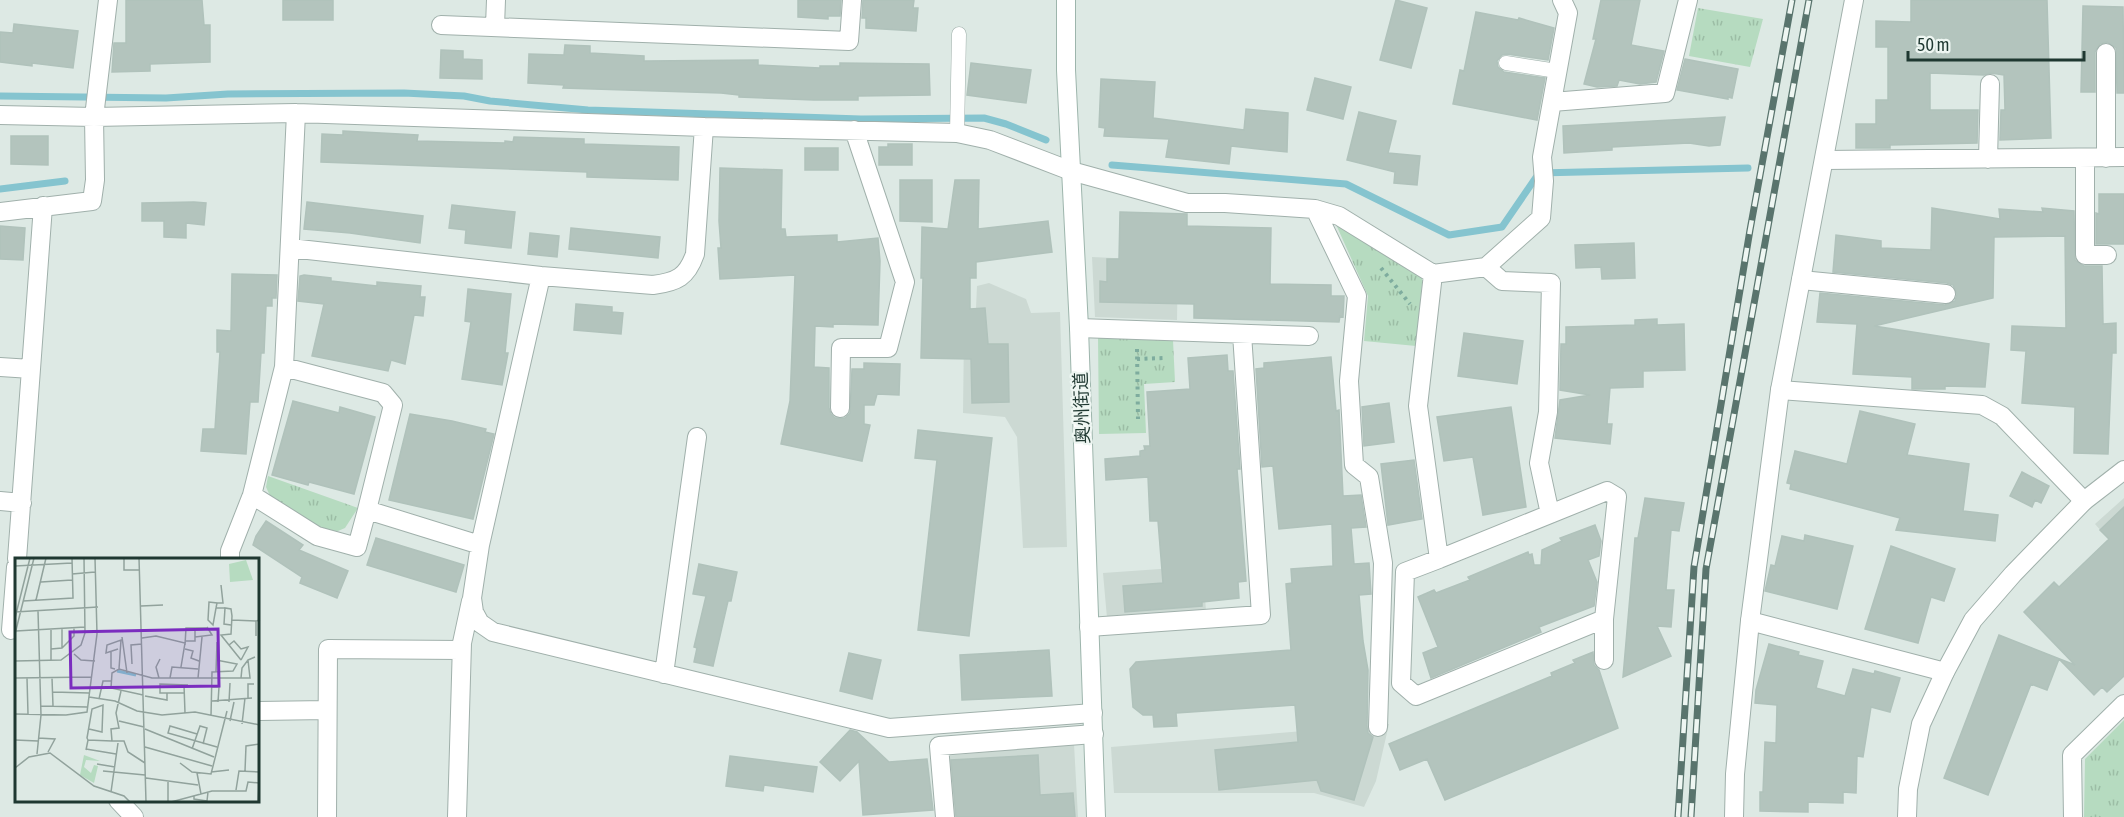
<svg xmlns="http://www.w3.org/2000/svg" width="2124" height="817" viewBox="0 0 2124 817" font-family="'Asap Condensed','Noto Sans JP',sans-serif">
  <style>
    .built { fill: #ccd9d3 }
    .park { fill: url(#park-tufts) }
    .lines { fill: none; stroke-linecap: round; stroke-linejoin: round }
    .stream { stroke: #85c4cf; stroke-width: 7 }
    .building { fill: #b3c4bd; stroke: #b0c2bb; stroke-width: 1.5 }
    .service-casing { stroke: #a0b0ab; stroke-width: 15 }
    .minor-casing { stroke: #a0b0ab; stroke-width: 20 }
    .tertiary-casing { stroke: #a0b0ab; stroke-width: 20 }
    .secondary-casing { stroke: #9db5ac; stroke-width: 20 }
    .path { stroke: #7eac9e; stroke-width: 4; stroke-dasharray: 3 4.5; stroke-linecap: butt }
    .service { stroke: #fff; stroke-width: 14 }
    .minor { stroke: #fff; stroke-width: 18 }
    .tertiary { stroke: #fff; stroke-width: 18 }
    .secondary { stroke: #fff; stroke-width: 18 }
    .rail-casing { stroke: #59746d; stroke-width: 7 }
    .rail { stroke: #eef6f2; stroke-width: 4.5; stroke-dasharray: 14; stroke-linecap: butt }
    .labels { text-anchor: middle; stroke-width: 4.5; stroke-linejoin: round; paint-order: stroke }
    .street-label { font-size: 18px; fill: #1f3831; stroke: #eef6f2 }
    .inset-river { fill: none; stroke: #85c4cf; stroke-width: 3 }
    .inset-road { fill: none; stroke: #91a29c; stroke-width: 1.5 }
    .view { fill: #7b2cbf; fill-opacity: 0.15; stroke: #7b2cbf; stroke-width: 3 }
    .inset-edge { fill: none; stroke: #1f3831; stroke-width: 3 }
  </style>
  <defs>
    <pattern id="park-tufts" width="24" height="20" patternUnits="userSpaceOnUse" patternTransform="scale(1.5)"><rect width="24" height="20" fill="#b6dbc0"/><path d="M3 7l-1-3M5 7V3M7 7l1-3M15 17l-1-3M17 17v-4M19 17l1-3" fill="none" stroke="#9cbda5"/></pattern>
  </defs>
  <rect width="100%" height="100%" fill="#dde9e4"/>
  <path class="built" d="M1092 257 1178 261 1177 320 1095 317Z
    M989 283 1026 299 1031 313 1060 312 1067 547 1023 548 1017 437 1005 417 963 413 964 332 975 331 977 286Z
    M2124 498V557L2095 524Z
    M1203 566 1206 612 1107 618 1103 573Z
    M1389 724 1376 781 1364 807 1314 793H1114L1111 747Z
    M1074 744 1078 817H951L945 756Z"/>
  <path class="park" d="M1698 8 1763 19 1750 67 1689 56Z
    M1334 220 1423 273 1416 346 1364 341 1368 296Z
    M1098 337 1173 340 1175 382 1144 384 1146 433 1099 434Z
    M268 476 358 508 345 528 331 534 271 498 266 487Z
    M2124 720V817H2084L2085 759Z"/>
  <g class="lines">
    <path class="stream" d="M0 96 166 98 228 94 404 93 464 96 490 101 588 110 861 119 984 118 1006 124 1046 140
      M1112 165 1346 184 1449 235 1502 227 1539 173 1748 168
      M0 189 65 181"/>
  </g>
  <path class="building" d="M126 0H202L204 25H210V62L150 64V71L112 72 114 43H126Z
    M283 0H333V20H283Z
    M798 0H841L840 16H828V19L798 17Z
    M863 0H914L913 8H918L916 31 866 28V18H862Z
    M1396 0 1427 8 1411 68 1380 60Z
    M1601 0H1640L1631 45 1664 51 1656 82 1640 84 1619 80 1617 86 1597 87 1584 84 1596 39H1593Z
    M1911 0H2047L2051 138 2000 140 2001 110H2005L2004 75 1991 73 1984 75 1930 73V110H1978L1977 143 1890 145V148H1856V124H1876V100H1888V47H1876V21L1911 22Z
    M2083 6 2123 7 2124 93H2117L2116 48 2107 42 2100 44 2095 52V92H2081Z
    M1476 12 1518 20 1519 18 1554 28 1548 60 1507 54 1502 55 1497 61 1498 67 1504 72 1545 78 1537 120 1453 104 1460 70 1464 71Z
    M14 24 78 31 73 68 32 63V66L0 62V32L13 33Z
    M565 45 590 46V53L644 56V61L758 60V65L820 68V66H840V63L929 64 930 95 858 96V100H814L739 97V95L721 93 563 88 564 85 528 83 529 54 564 55Z
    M441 50 463 51V59L482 60V79L440 78Z
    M1685 59 1738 69 1732 98 1728 97V99L1677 90Z
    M971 63 1031 70 1026 103 967 95Z
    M1315 78 1351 87 1343 119 1307 110Z
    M1101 79 1155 82 1153 118 1244 130 1246 109 1288 113 1287 152 1231 146 1229 164 1166 157 1169 139 1104 136 1105 128 1099 127Z
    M1359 112 1396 121 1388 153 1420 156 1417 185 1394 183 1395 172 1347 160Z
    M1725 117 1720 145 1709 146 1689 143 1612 147V150L1564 153 1563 126Z
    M343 131 418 135 417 141 505 143V141L513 142 514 137 584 139V144L679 147 678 180 587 177V172L321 162 322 134 343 135Z
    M11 136H48V165L11 164Z
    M888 144H912V165H879V147H888Z
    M805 148H838V170H805Z
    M720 168 782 170 781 229H785L786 237 837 235V242L878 238 880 261 878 325 833 324V327L815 326 814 367 829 368V408L831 414 835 418H845L850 413 852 369H864V363L900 364 899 395 877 394 874 405H864V424L870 425 862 461 781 444 790 401 795 275 720 279 718 248H721L719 221Z
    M900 180H932V222L900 221Z
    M955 180H979L978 229 1048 221 1052 252 976 262V278H970V309L985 308 988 344H1008L1009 402 972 403 971 359 921 358 923 278H921L922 227 948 229Z
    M2099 194H2124V244H2096V213L2099 214Z
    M194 202 206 203 204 225 186 223V238L164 237V221H142V203Z
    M307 202 423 216 420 243 350 233 304 229Z
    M452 205 515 212 511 248 465 243 466 230 449 228Z
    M1932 208 2000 219 1999 209 2043 212 2042 208 2074 211 2075 260 2084 266H2102L2103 324 2116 323V353H2112L2108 454 2074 453 2075 407 2022 403 2026 351 2011 350 2012 326 2066 328 2065 236 1994 237 1993 298 1874 326 1989 344 1985 387 1945 386V389H1912V377L1853 374 1857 324 1817 322 1820 293 1945 305 1955 301 1957 294 1953 285 1947 283 1833 272 1836 235 1881 241V248L1931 250Z
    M1120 212 1187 214V226L1271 228 1270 284 1331 285V296H1344L1343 317 1340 316 1339 322 1194 318V304L1100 302V281L1107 282V259H1119Z
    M0 226 25 228 23 260 0 259Z
    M571 228 660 237 658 258 569 249Z
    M530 233 559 236 557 257 528 254Z
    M1634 243 1635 278 1602 279 1601 267 1576 268 1575 245Z
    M232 274 277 275 276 298H272V306H266L264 353H261L258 402H250L246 454 201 451 203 429H215L220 352H217V330L231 331Z
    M304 275 331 278V281L377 286V282L421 286 420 297H425L423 316 414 315 405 364 391 360 388 371 312 356 324 304 298 301 300 276Z
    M468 289 511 294 505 353H508L502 385 462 379 471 322 465 321Z
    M576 304 612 307V312L623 313 621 334 574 330Z
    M1657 319V325L1684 324 1685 370 1643 371V387L1610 388 1607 424H1612L1610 444 1555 438 1560 400 1590 395 1560 390 1561 344H1566V327L1635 325V320Z
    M1464 333 1523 341 1517 384 1458 376Z
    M1227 355 1228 371H1233L1240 469H1237L1246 581 1238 582 1239 598 1202 602V606L1125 612 1123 586 1163 583 1158 521H1150L1148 477 1106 480 1105 459 1140 456V451L1145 450 1144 446H1150L1147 392 1190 389 1188 358Z
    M1331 357 1336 411 1339 410 1343 496 1361 495 1366 527 1351 528 1354 564 1369 563 1371 594 1359 595 1363 641 1368 670 1367 727 1368 733 1373 737 1354 800 1321 791 1317 780 1219 790 1215 750 1298 742 1295 705 1176 713 1177 726 1154 727 1153 715H1143L1133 707 1130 669 1136 662 1291 650 1286 584 1292 583 1291 569 1333 566 1332 524 1279 529 1273 466 1262 467 1256 369 1264 368V363Z
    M293 401 339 413 340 407 375 417 354 494 309 482 308 485 272 475Z
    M1389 403 1394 442 1364 446 1362 407Z
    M1511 407 1526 507 1483 515 1473 457 1444 461 1437 417Z
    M1860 411 1915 424 1907 455 1969 464 1963 511 1998 515 1995 541 1896 530 1900 518 1790 489 1791 484 1787 483 1795 451 1847 464Z
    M410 414 452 421 486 429 485 432 494 434 473 519 389 500Z
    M918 430 992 438 969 636 918 630 937 460 915 458Z
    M1414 460 1422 519 1388 525 1381 464Z
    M2022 472 2049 486 2041 503 2035 500 2032 507 2010 496Z
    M1645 498 1684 503 1679 531 1671 530 1666 590H1674L1671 627 1657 626 1671 656 1623 677 1635 538H1638Z
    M2124 507V676L2107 692 2102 687 2094 695 2059 659 2047 690 2031 684 1988 795 1944 778 1999 635 2075 665 2024 612 2054 582 2059 587 2109 539 2100 530Z
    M266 521 303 545 299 550 348 571 337 598 300 583 302 577 253 545 256 536Z
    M1595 525 1601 541 1599 556 1588 560 1597 582 1594 606 1539 627 1541 632 1431 678 1423 653 1438 647 1418 597 1434 590 1436 593 1470 580 1468 577 1528 552 1529 555 1532 554 1534 565H1541L1542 550 1562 541 1560 538Z
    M1805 535 1853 546 1837 609 1765 591 1771 565 1775 566 1782 536 1804 541Z
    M376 538 464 565 456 592 367 565Z
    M1891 546 1955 569 1944 601 1931 597 1918 643 1865 629Z
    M699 564 737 572 731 601H728L713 666 694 662 697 648 694 647 706 596 693 594Z
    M1769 644 1799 652 1798 655 1823 661 1816 688 1845 696 1853 669 1874 674 1875 671 1900 678 1890 712 1871 707 1863 757 1857 756 1856 793 1843 792V803L1808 802V812L1760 811V792H1763L1765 742 1776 743 1777 705 1755 703 1756 690Z
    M1049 650 1052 696 962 700 960 655Z
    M1593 652 1594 665 1599 670 1618 728 1445 800 1427 759 1400 770 1389 744 1552 676 1551 673 1575 663 1573 660Z
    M849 653 881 660 872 699 840 691Z
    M850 730 857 732 889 762 927 759 933 810 863 815 859 761 840 781 820 762Z
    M1038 755 1040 795 1073 793 1075 817H956L951 760Z
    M730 756 817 767 813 792 764 785 763 791 726 786Z"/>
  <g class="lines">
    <defs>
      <path id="service" d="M1506 63 1557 71
        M957 133 959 34"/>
      <path id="minor" d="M441 25 849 41 852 0
        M495 26 496 0
        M2106 53V158
        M1552 102 1665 93 1688 0
        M0 115 94 117 296 113 704 127 957 133 990 140 1071 171 1187 203H1225L1315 209 1339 216 1433 274 1486 267 1541 218 1544 181 1542 157 1568 13 1562 0
        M2085 158V255H2107
        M1988 159 1990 84
        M1824 160 2124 157
        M1315 209 1357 296 1349 381 1354 465 1369 477 1383 563 1378 727
        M0 212 92 201 95 180 94 117 108 0
        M290 248 541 276 653 285C677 282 687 277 695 254L704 127
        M1486 267 1502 281 1551 283 1548 412 1539 463 1550 514
        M1433 274 1418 406 1439 559 1405 572 1401 683 1416 696 1604 619 1617 497 1607 491 1439 559
        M541 276 480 545 472 598 474 612 480 623 493 632 889 728 1093 713
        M1801 280 1946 294
        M1079 328 1309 336
        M0 367 31 369
        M284 367 383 393 393 405 367 510 480 545
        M1780 390 1982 405 2002 416 2084 501
        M840 408 841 348H888L905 282 854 130
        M252 495 317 536 357 547 367 510
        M0 501 22 503
        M17 559 43 206
        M230 559V551L252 495 284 367 296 113
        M1604 619V660
        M1750 621 1945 672
        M1089 627 1261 615 1242 334
        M11 630 16 567
        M664 674 697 437
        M258 711 327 710
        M118 800 134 817
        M327 817 328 649 461 650
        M457 817 462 643 471 601
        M945 817 939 746 1094 734
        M2073 817 2072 755 2124 704"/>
      <path id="tertiary" d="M1734 817 1735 774 1750 621 1780 390 1854 0
        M1907 817 1908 789 1921 724 1945 672 1973 620 2013 574 2084 501 2124 470"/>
      <path id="secondary" d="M1066 0V70L1079 328 1096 817"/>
    </defs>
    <use href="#service" class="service-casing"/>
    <use href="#minor" class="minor-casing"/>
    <use href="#tertiary" class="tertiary-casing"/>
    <use href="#secondary" class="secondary-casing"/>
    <path class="path" d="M1381 268 1410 304
      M1137 349 1138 419
      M1137 359 1164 358"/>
    <use href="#service" class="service"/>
    <use href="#minor" class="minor"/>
    <use href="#tertiary" class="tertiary"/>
    <use href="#secondary" class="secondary"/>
    <defs>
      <path id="rail" d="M1678 817 1694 567 1750 230 1792 0
        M1691 817 1706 569 1809 0"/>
    </defs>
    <use href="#rail" class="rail-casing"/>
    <use href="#rail" class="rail"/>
  </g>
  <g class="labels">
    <g class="street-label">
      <text transform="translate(1082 408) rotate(-92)" y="6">奥州街道</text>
    </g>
  </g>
  <g transform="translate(15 558)">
    <rect width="244" height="244" fill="#dde9e4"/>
    <path d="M69 197 85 203 71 202 69 209 76 215 79 207 83 208 79 225 65 217Z" fill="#b6dbc0"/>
    <path d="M231 2 238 22 215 24 214 6Z" fill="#b6dbc0"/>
    <path class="inset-river" d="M102 113 121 117"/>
    <path class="inset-road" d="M109 0V12H124M124 0 131 244M0 8 57 5M57 16 80 14M26 24 57 22M21 42 31 0M8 43 58 40 57 0M202 45H208L206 27M126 48 148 47M201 50 202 45 194 44 193 62 198 67 201 50H210M0 54 83 49M0 60 15 0M217 62 241 63M216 67 209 66 210 50 216 51 217 58 216 76 206 77 226 102M36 71V103M47 71V90M1 73 70 69M0 76 19 0M241 78V63L245 62M107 79 112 115M180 79 197 77 192 69M127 80 141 78 170 85 166 109M171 83H180V70M170 87 171 70H192M214 87 219 83 226 91 233 89 226 102M36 91 47 90 59 78V70M103 91 91 95 92 87 106 82 104 111M170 91 178 93 176 100 184 103M96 94V110L100 111M59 96 66 102 80 103M0 103 46 102 66 87 70 75 69 0M117 106 116 87 127 86M201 114 202 84M0 120 77 119M12 120 13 156M37 120 38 148M144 120 141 109 145 101M155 120 157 109 183 111M183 120 187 79M226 120 227 110 233 102M169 127 170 155M196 129H204L203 144M106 133 101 155 104 170 96 171 97 183H109L113 194 130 205M38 134 74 135M169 135H145V126L173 127M128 137 96 130 97 115 104 111 137 120H235L233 102 240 99M130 138 152 142V135M74 139 100 143 122 153 147 157 180 154 245 167M233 140V126H239M84 141 88 123H96M197 143 237 140M214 144 215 125M26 148 72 149M0 156 51 157 72 154 82 76 80 0M196 158 197 114 218 113 222 106 201 102M104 163 129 169M215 163 219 144M227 166 230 140M130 171 199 199M182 176 155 168 153 175 202 189M23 180 40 181 33 194M0 182 23 183M73 182 72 180 77 151 88 147 87 174 74 171M130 189 197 208M71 191 101 196M177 191 185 168 192 170 188 186M71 192 73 182 97 183M22 196 26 157 23 53M165 205 177 214 196 216 212 153M82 206 100 209M0 210 14 199 35 195 79 228 109 238 115 244M88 213 130 217M230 213 231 188 245 186M196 214 214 212M182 215 186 236M131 220 183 227M153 224V244M221 232 224 213 245 214M96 234 103 185M179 238V241L192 243 193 234M156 244 197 233H231L233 224 245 225M243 244 244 225"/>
    <path class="view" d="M203 71 204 128 56 130 55 74Z"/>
    <rect width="244" height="244" class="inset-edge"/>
  </g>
  <path d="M1908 51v9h176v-9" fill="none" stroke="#1f3831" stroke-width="3"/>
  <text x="1917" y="51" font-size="18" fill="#1f3831" stroke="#eef6f2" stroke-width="4.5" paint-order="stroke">50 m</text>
</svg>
